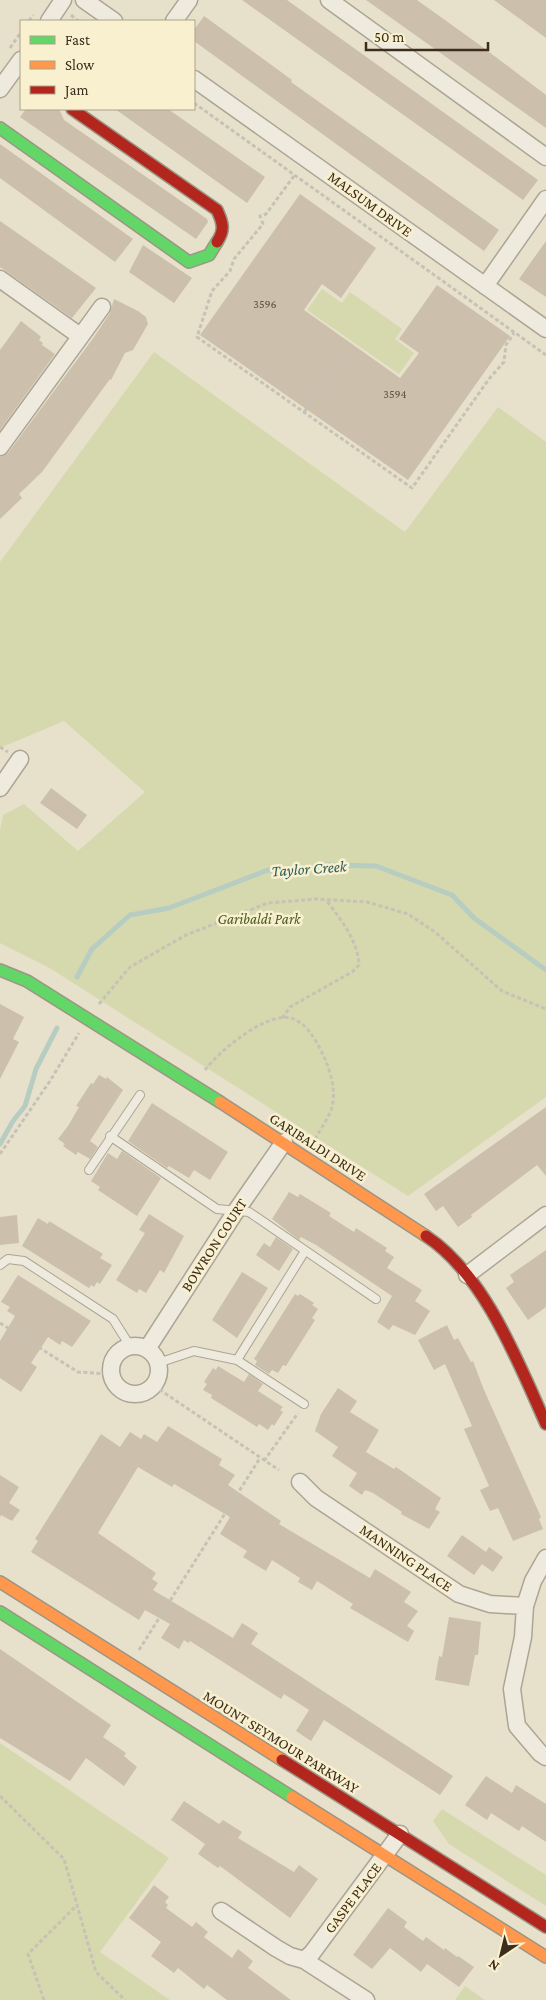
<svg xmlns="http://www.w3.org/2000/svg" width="546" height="2000" viewBox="0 0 546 2000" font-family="'Crimson Pro',serif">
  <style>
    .green { fill: #d5d9ad }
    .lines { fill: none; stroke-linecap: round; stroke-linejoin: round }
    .stream { stroke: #b7cdc2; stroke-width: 5 }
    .building { fill: #ccbfac }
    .lane-casing { stroke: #aca595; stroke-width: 10 }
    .street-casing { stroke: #aca595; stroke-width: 19 }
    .fast-casing { stroke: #9c9585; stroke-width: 14 }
    .slow-casing { stroke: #9c9585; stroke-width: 14 }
    .jam-casing { stroke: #9c9585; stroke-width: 14 }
    .path { stroke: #c7c2b5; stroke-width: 3; stroke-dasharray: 4 2.5; stroke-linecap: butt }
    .lane { stroke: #eeeade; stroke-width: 8 }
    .street { stroke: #eeeade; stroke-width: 16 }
    .fast { stroke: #63d668; stroke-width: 11 }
    .slow { stroke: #ff974d; stroke-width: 11 }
    .jam { stroke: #b3261e; stroke-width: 11 }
    .labels { text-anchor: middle; stroke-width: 5; stroke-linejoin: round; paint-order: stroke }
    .number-label { font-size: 12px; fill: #605240 }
    .street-label { font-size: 15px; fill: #3c2d1c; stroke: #f9f0d0 }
    .park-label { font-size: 15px; font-style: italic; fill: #485b20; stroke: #f9f0d0 }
    .water-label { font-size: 16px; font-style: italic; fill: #295d5d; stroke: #f9f0d0 }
  </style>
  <rect width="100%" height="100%" fill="#e7e1cc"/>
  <path class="green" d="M322 289 342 303 350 292 402 329 395 339 414 353 399 374 307 310Z
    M154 352 405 532 498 407 546 442V1097L408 1196 48 967 0 943V831L3 815 24 804 78 851 145 792 64 721 0 748V562Z
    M0 1743 169 1858 100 1952 170 2000H0Z
    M442 1809 546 1875V1906L449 1844 433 1821Z
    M465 1986 485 2000H455Z"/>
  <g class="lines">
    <path class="stream" d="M77 977 92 949 130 915 169 908 268 870 296 871 326 865 376 866 452 895 474 918 546 970
      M0 1144 13 1121 25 1106 36 1069 57 1028"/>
  </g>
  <path class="building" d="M242 0H287L538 180 523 200Z
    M366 0H417L477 43 546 95V128Z
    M494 0H546V38Z
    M204 16 292 80 291 82 499 230 484 251 194 41V30Z
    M26 109H59L64 120 207 219 208 222 196 239 20 117Z
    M115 109H168L265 177 247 203Z
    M0 144 133 239 115 262 0 178Z
    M300 194 376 248 341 298 322 284 304 310 400 378 419 353 399 339 437 285 510 336 408 480 200 335Z
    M0 221 96 288 72 318 0 267Z
    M546 241V297L519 279Z
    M143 245 192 278 174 303 129 272Z
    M114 299 138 311 146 317 148 324 133 350 125 353 111 380 110 379 42 472 19 494 22 498 0 519V457L8 453 94 337 110 313Z
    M21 321 39 335 41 337 39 340 43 343 42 345 55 354 0 430V350Z
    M51 788 87 815 77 829 40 803Z
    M0 1004 24 1017 13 1039 19 1042 0 1079Z
    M99 1075 106 1079 107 1077 123 1090 90 1141 98 1147 90 1159 78 1152 76 1155 63 1146 65 1144 58 1139 68 1126 79 1107 76 1106 91 1083 93 1084Z
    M152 1103 228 1152 210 1180 194 1170 189 1178 169 1166 167 1168 128 1141Z
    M546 1107V1176L537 1165 471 1215 472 1217 458 1227 443 1206 436 1211 424 1194Z
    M122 1151 161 1178 137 1216 98 1190 100 1187 91 1181 108 1153 117 1159Z
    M289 1192 298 1197 300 1194 331 1213 329 1216 354 1232 356 1228 387 1248 385 1251 394 1257 387 1268 422 1290 415 1301 430 1311 415 1335 393 1325 389 1330 377 1322 392 1296 316 1245 301 1237 299 1240 272 1219Z
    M149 1214 184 1236 164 1273 160 1270 146 1293 139 1289 137 1293 116 1280 145 1233 139 1230Z
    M17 1215 19 1243 0 1245V1217Z
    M38 1218 48 1224 49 1221 103 1254 100 1258 112 1265 100 1284 97 1282 94 1287 91 1285 89 1288 22 1246Z
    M276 1237 293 1249 279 1271 256 1255 264 1243 270 1247Z
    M546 1250V1307L528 1320 506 1288 514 1282 510 1275Z
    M242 1272 268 1288 237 1338 212 1320Z
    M18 1275 91 1321 72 1347 62 1341 60 1345 48 1337 31 1363 37 1367 21 1392 0 1378V1341L15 1316 7 1311 10 1307 1 1302Z
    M295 1294 298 1296 300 1294 314 1303 312 1305 318 1309 312 1318 315 1320 286 1366 283 1365 278 1373 272 1370 269 1374 255 1365 257 1361 254 1359Z
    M447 1325 454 1340 458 1338 471 1362 473 1361 484 1390 541 1517 539 1519 543 1529 513 1541 498 1508 490 1511 480 1490 489 1486 464 1429 472 1426 445 1364 434 1370 418 1340Z
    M218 1366 244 1382 249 1374 263 1384 258 1391 283 1407 280 1410 283 1412 274 1426 272 1424 268 1430 259 1424 257 1427 211 1398 212 1395 203 1390 207 1384 204 1382 213 1368 216 1370Z
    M338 1388 357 1401 350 1412 379 1430 366 1452 394 1469 396 1467 441 1498 435 1509 440 1512 429 1529 401 1514 402 1512 373 1493 365 1490 362 1495 349 1486 357 1473 332 1456 338 1447 315 1431 321 1414Z
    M168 1426 222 1459 219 1465 235 1475 228 1485 281 1521 279 1524 370 1578 375 1569 411 1592 404 1602 418 1611 407 1626 414 1631 408 1642 350 1608 353 1604 317 1581 312 1590 298 1582 300 1578 272 1560 266 1571 243 1557 247 1551 220 1534 230 1517 176 1485 174 1484 172 1487 138 1467 98 1533 156 1573 152 1579 158 1583 153 1590 233 1638 242 1623 258 1633 251 1644 453 1776 440 1795 324 1720 311 1741 296 1731 309 1710 284 1694 281 1699 190 1641 188 1643 184 1640 179 1649 161 1638 170 1624 145 1610 139 1620 31 1552 38 1541 35 1539 101 1434 120 1447 130 1432 141 1439 144 1434 157 1442Z
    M0 1475 19 1487 9 1503 20 1510 12 1521 1 1515 0 1517Z
    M462 1535 486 1552 489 1547 503 1557 493 1572 482 1564 474 1575 447 1556Z
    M449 1617 481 1622 478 1655H475L469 1686 435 1680 439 1656 442 1657Z
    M0 1649 111 1725 103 1737 126 1753 124 1756 137 1767 124 1786 86 1758 70 1781 0 1738Z
    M486 1776 512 1793 516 1785 546 1804V1842L522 1826 519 1831 491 1813 487 1820 465 1805Z
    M184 1801 219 1824 223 1820 242 1832 238 1838 294 1872 299 1865 318 1879 290 1918 220 1866 218 1868 198 1854 205 1844 171 1820Z
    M154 1885 169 1897 165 1902 168 1905 166 1908 192 1927 196 1922 208 1932 204 1937 232 1958 238 1949 253 1961 248 1968 291 2000H227L207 1985 204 1989 178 1968 174 1973 151 1956 161 1942 129 1918Z
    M388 1908 407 1922 404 1927 423 1941 426 1937 444 1950 445 1948 457 1957 458 1956 474 1967 459 1987 427 1964 421 1972 390 1948 372 1969 353 1955Z"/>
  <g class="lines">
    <defs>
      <path id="lane" d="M110 1136 217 1209 249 1212 376 1299
        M89 1170 140 1095
        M0 1265 8 1259 24 1261 113 1319 130 1346
        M237 1360 305 1251
        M158 1363 194 1351 237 1360 304 1404"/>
      <path id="street" d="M84 0 114 21
        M329 0 546 157
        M49 21 63 0
        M174 21 189 0
        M194 79 546 329
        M0 89 21 60
        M0 279 80 336
        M485 286 546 199
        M0 447 102 307
        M0 788 20 759
        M467 1275 546 1215
        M111 1370a24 24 0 1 1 48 0a24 24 0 1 1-48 0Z
        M147 1349 236 1211 284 1142
        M300 1482 316 1498 459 1594 490 1604 525 1606
        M546 1558 533 1581 525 1606 523 1637 512 1689 517 1726 540 1753 546 1757
        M221 1911 276 1948 290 1956 304 1960 366 2000
        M304 1960 312 1953 400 1834"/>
      <path id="fast" d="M0 128 189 262 209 255 217 242
        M0 970 27 981 220 1102
        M0 1612 292 1797"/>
      <path id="slow" d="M220 1102 426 1236
        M0 1582 282 1760
        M292 1797 546 1957"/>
      <path id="jam" d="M72 109 217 210C223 223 225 230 217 242
        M426 1236C485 1275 518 1362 546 1424
        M282 1760 546 1927"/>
    </defs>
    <use href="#lane" class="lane-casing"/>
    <use href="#street" class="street-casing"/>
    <use href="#fast" class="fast-casing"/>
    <use href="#slow" class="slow-casing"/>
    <use href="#jam" class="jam-casing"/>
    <path class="path" d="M71 15 78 21
      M29 21 33 15
      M10 48 21 32
      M194 103 546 355
      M294 176 266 214 260 216 263 224 234 259 230 271 212 291 197 337 412 488 489 379 504 362 506 345 514 333
      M304 412 346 354
      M0 747 8 752
      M99 1004 130 967 186 935 268 903 316 899 367 902 408 914 435 932 502 991 546 1009
      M282 1018 290 1007 352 972 359 965C358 941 341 920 327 901
      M205 1070C219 1051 266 1012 291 1018 308 1023 318 1044 325 1059 331 1074 336 1090 332 1107 329 1118 319 1131 314 1141
      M0 1154 50 1081 79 1033
      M0 1323 78 1372 110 1374
      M154 1386 279 1470
      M264 1461 298 1413
      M139 1650 260 1458
      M0 1796 64 1859 96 1972 125 2000
      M44 2000 28 1954 77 1905"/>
    <use href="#lane" class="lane"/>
    <use href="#street" class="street"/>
    <use href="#fast" class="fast"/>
    <use href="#slow" class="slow"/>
    <use href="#jam" class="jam"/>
  </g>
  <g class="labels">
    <g class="number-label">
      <text x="265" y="308">3596</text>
      <text x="395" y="398">3594</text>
    </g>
    <g class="street-label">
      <text transform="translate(370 204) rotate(36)" y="5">MALSUM DRIVE</text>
      <text transform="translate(318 1147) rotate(33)" y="5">GARIBALDI DRIVE</text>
      <text transform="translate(214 1245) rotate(-57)" y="5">BOWRON COURT</text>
      <text transform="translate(406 1558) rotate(34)" y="5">MANNING PLACE</text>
      <text transform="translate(281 1742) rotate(32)" y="5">MOUNT SEYMOUR PARKWAY</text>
      <text transform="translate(353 1898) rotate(-53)" y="5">GASPE PLACE</text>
    </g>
    <g class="park-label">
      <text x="259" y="924">Garibaldi Park</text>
    </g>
    <g class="water-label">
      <text transform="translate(309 868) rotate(-4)" y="6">Taylor Creek</text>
    </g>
  </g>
  <rect x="20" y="20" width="175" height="90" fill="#f9f0d0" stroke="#ada288"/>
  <rect x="30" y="36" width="25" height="8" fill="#63d668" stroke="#ada288"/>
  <text x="65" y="45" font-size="15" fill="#3c2d1c">Fast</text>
  <rect x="30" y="61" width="25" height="8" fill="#ff974d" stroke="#ada288"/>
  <text x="65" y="70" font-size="15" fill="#3c2d1c">Slow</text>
  <rect x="30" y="86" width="25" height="8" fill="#b3261e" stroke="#ada288"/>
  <text x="65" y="95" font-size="15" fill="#3c2d1c">Jam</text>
  <g transform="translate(501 1955) rotate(215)" stroke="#f9f0d0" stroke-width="4" paint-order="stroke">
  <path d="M0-4L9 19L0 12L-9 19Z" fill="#3c2d1c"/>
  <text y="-8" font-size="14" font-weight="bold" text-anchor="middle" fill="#3c2d1c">N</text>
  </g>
  <path d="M366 42v8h122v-8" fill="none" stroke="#3c2d1c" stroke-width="2.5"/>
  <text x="374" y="42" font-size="15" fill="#3c2d1c" stroke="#f9f0d0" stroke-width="4" paint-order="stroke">50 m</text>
</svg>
